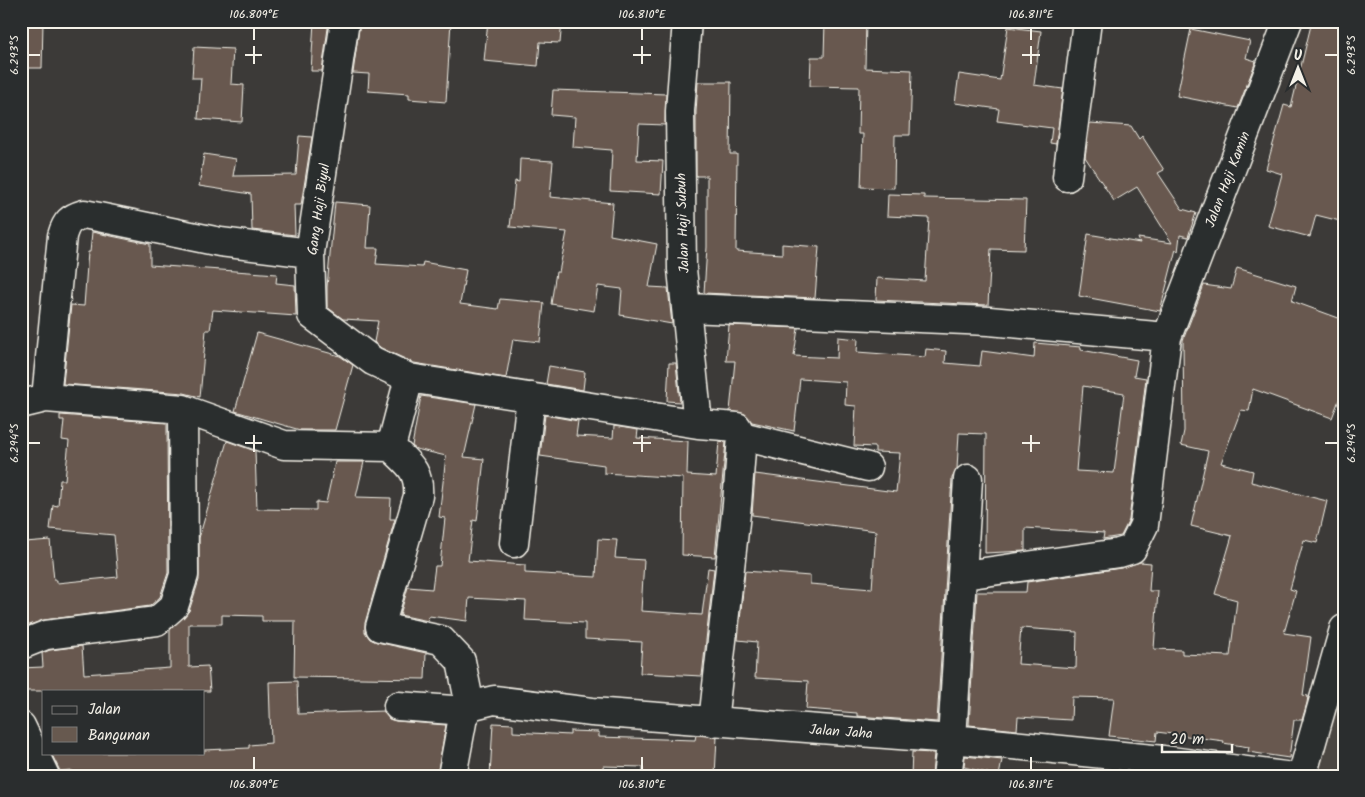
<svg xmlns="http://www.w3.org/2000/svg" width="1365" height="797" viewBox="0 0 1365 797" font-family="Kalam,sans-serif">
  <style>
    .built { fill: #4c4642 }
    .building { fill: #67594f; stroke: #f4f1e8; fill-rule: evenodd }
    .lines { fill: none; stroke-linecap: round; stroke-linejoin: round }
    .minor-casing { stroke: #f4f1e8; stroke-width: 31 }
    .minor { stroke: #2a2d2e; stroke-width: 28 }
    .ticks { fill: none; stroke: #f4f1e8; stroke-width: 2 }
    .labels { text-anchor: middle; stroke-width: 4.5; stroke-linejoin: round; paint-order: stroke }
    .street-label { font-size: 14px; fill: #f4f1e8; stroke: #2a2d2e }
    .neatline { fill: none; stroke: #f4f1e8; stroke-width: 2 }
    .ticks-label { font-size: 12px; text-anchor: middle; fill: #f4f1e8 }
  </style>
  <rect width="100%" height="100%" fill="#3c3a38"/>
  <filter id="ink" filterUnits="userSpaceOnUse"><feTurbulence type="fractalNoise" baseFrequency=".02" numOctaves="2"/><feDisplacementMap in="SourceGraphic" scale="10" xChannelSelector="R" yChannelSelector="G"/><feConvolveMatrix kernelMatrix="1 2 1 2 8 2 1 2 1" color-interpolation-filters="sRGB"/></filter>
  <g filter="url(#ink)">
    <path class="built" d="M1344 638V776H1316Z"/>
    <path class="building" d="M21 21H43L42 68H21Z
      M314 21H329L322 71H311Z
      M360 21H451L446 102 409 99V94L368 91 369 74 353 73Z
      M488 21H562L560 43 540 42 538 66 484 61Z
      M825 21H866L865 68 912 70 910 135H895L894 188 861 187 863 134H858L859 87 810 86 811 57H824Z
      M1312 21H1322L1344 27 1339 48 1344 50V222L1316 215 1310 237 1268 226 1282 174 1266 169 1284 105 1291 107Z
      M1008 27 1041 31 1034 85 1063 89 1056 144 1050 143 1052 128 997 121 999 109 955 103 959 74 1000 80Z
      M1191 29 1250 41 1246 58 1256 61 1238 108 1177 96Z
      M194 47 233 49 231 84 244 85 242 122 198 119 201 78H192Z
      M698 82H731L730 154H737L736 251 782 254V244L819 247 815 298 704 293 707 247V176H696V112Z
      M553 90 666 94 665 125 639 124 637 160 663 161 661 194 610 191 612 150 573 147 575 117 551 115Z
      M1090 123 1131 126 1139 139 1142 136 1164 170 1158 173 1182 209 1196 213 1188 237 1180 235 1178 252 1176 249 1160 311 1079 296 1088 234 1140 243 1138 238 1172 243 1137 187 1114 201 1085 157Z
      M299 136 312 137 301 205H294L295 235 252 230 251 194 199 186 204 154 236 159 233 176 296 175Z
      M520 159 553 161 550 197 613 203 610 235 657 244 649 287 668 288 672 324 620 315 622 289 598 286 594 311 551 304 556 272H559L567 232 510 227 515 181 519 182Z
      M888 194 924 195V198L1026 200 1024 250 991 249 988 305 876 300 877 278 925 281 929 218 887 216Z
      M335 202 370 205 367 248H378L376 264 422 267 423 262 466 270 460 304 498 309 500 299 544 303 540 342 513 339 506 378 414 363 381 348 374 342 378 321 343 319 327 307V287Z
      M92 232 150 244V265L277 274 276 283 295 285 296 316 213 310 210 330H206L200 397 184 393 63 384 71 305 84 306 88 252H90Z
      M1237 268 1296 286 1292 301 1344 320V387L1332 418 1253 389 1249 411 1241 410 1221 463 1253 471 1251 482 1327 501 1317 543 1304 540 1290 589 1296 591 1284 633 1311 637 1303 695 1308 696 1307 703 1302 720H1294L1289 758 1248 752 1249 747 1223 743 1224 741 1157 732 1156 741 1109 736 1114 698 1072 697 1071 720 1018 717 1017 730 969 725 977 592H1026L1027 582 1121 568 1140 562 1151 563 1149 591H1158L1154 649 1182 650V654L1230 656 1237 600 1215 594 1232 536 1191 526 1208 451 1181 445 1184 431 1183 340 1204 285 1231 289ZM1021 628 1077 632 1076 668 1018 664Z
      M729 325 798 328 794 356 837 358 838 337 858 339 857 352 925 357 926 349 946 351 945 363 980 366 982 351 1034 358 1035 343 1081 347V350L1137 360 1134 376 1146 378 1129 520 1121 536 1103 539 1104 533 1025 528V551L985 553 986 434 959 433 957 469 952 478 937 722 857 716V713L806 709 808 681 755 678 757 642 738 640 745 571 810 576V584L872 589 876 531 752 515 755 474 896 492 900 453 875 452V447L854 446 856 406 845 405 846 382 800 379 794 431 752 422 745 414 730 411 735 361H726ZM1083 386 1124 393 1114 473 1076 471Z
      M257 333 340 356 353 365 335 430H300L235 411Z
      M669 363H676L680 402 667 401Z
      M549 366 585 372 583 390 546 384Z
      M421 396 476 404 464 457 484 459 477 521 473 520 468 561 525 565V573L596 577 598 539 617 540 615 558 644 560 641 611 702 615 708 568 714 569 702 676 640 673 642 642 585 639V623L525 620 526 601 469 598 467 621 429 616 428 621 400 615 408 587 432 589 435 566H440L445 518 439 517 446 456 416 449 412 446Z
      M60 415 167 423 168 573 160 597 150 606 44 620 21 628V545L25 542 50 540 54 580H57V583L118 577 114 535 50 529 53 505 58 506 60 480H65L69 441 62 440 64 420H60Z
      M545 415 578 421 576 436 613 438 614 426 638 430 637 438 688 441 687 475 716 477 719 441 726 442 715 557 682 555 683 478 604 473V465L540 456Z
      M227 441 255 451 257 509 316 510V502L326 503 335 462H364L356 497 391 498 390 519H395L365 623V632L370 639 377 642 426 653 425 679 294 677 295 621H262V616L222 615V624H189V667L208 666 210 691H21V668L43 667 42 653 50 650 82 646 84 674 170 668V630L189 611 199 580V538Z
      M297 681 298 714 384 711 389 719 396 721 446 725 437 776 330 771 331 776H71V770L60 771 51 753H204V750L249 748V745L271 743 269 682Z
      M493 723 513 724V732L570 735V731L599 732V737L695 740 696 735 717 737 715 776H643V767L603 766V776H490Z
      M912 752 934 753 932 776H911Z
      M965 756 1002 760 999 776 964 767Z"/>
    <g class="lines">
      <defs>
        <path id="minor" d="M345 21 310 253 312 315 373 361 409 378 698 424 737 427 742 436 737 504 713 722
          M687 21 680 111 682 269 698 424
          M1067 177 1087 21
          M688 308 989 321 1167 337
          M46 398 62 236C66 222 70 218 84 214L220 242 310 253
          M21 404 46 398 183 409 284 445 391 447
          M742 436 868 467
          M391 447C408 464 420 470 418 496L380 627 441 640 461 661 470 706
          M391 447 409 378
          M514 543 531 397
          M964 575 1119 553 1132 549 1144 525 1167 337 1288 21
          M21 645 46 635 157 621 174 606 184 575 183 409
          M398 706 466 711
          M21 726 45 776
          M452 776 463 717 470 706 494 700 592 712 952 739 1163 760 1285 776
          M947 776 952 739 968 479
          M1302 776 1344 629"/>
      </defs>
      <use href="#minor" class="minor-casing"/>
      <use href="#minor" class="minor"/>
    </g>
  </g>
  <path class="ticks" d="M254 28V40M642 28V40M1031 28V40M254 46V64M642 46V64M1031 46V64M28 55H40M245 55H262M633 55H651M1022 55H1040M1325 55H1338M254 435V452M642 435V452M1031 435V452M28 443H40M245 443H262M633 443H651M1022 443H1040M1325 443H1338M254 757V770M642 757V770M1031 757V770"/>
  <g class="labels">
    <g class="street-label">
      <text transform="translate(1227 179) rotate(-69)" y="5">Jalan Haji Kamin</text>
      <text transform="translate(318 209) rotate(-82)" y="5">Gang Haji Biyul</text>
      <text transform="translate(682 223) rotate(-92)" y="5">Jalan Haji Subuh</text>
      <text transform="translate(841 731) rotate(4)" y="5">Jalan Jaha</text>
    </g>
  </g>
  <rect width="1365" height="797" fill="none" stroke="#2a2d2e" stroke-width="55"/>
  <rect x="42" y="690" width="162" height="65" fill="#2a2d2e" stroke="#7b7b78"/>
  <rect x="52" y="706" width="25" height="8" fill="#2a2d2e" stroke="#7b7b78"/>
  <text x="88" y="714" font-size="15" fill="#f4f1e8">Jalan</text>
  <rect x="52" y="727" width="25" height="15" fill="#67594f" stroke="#7b7b78"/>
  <text x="88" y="740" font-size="15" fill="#f4f1e8">Bangunan</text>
  <g transform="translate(1298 68)" stroke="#2a2d2e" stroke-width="4" paint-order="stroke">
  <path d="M0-4L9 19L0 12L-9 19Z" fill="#f4f1e8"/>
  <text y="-8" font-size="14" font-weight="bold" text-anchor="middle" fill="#f4f1e8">U</text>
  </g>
  <path d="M1162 744v8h70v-8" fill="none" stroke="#f4f1e8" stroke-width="2.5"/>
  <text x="1170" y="744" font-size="15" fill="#f4f1e8" stroke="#2a2d2e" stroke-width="4" paint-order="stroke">20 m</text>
  <rect x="28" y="28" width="1310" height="742" class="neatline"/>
  <g class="ticks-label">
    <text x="254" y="18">106.809°E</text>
    <text x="642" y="18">106.810°E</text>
    <text x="1031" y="18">106.811°E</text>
    <text transform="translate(14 55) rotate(-90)" y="4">6.293°S</text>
    <text transform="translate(1351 55) rotate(-90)" y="4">6.293°S</text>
    <text transform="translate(14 443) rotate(-90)" y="4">6.294°S</text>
    <text transform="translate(1351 443) rotate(-90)" y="4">6.294°S</text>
    <text x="254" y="788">106.809°E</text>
    <text x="642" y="788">106.810°E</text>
    <text x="1031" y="788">106.811°E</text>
  </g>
</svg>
